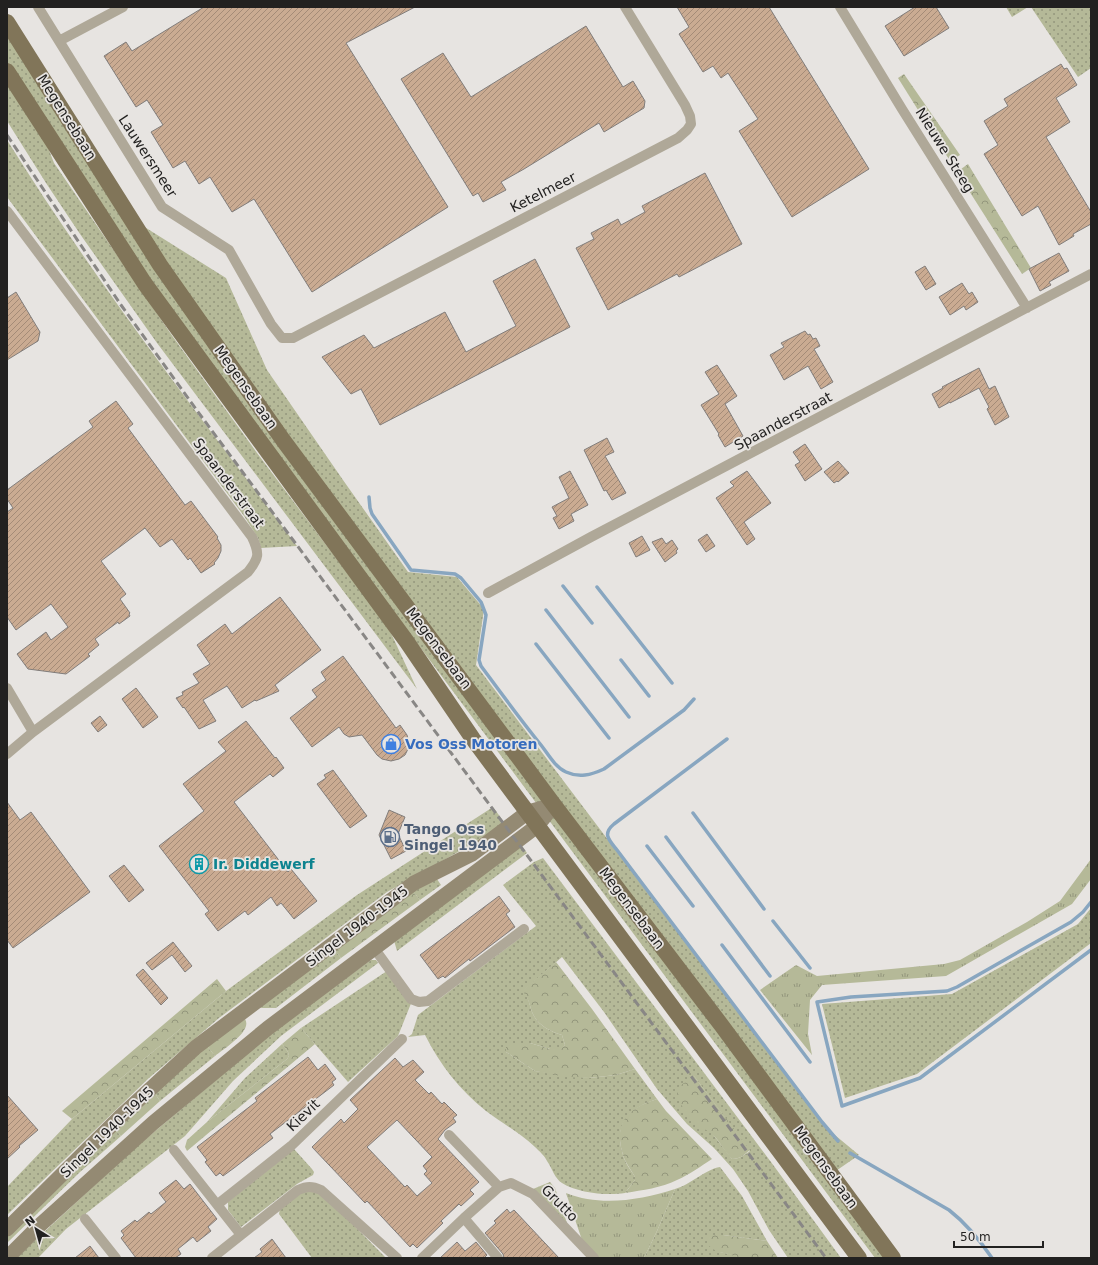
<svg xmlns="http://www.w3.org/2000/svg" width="1098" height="1265" viewBox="0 0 1098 1265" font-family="'DejaVu Sans',sans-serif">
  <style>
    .grass { fill: url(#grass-dots); fill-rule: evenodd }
    .forest { fill: url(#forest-crowns) }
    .park { fill: url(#park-tufts) }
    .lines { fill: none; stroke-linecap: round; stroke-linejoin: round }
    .stream { stroke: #88a6c0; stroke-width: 3.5 }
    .building { fill: url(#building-hatch); stroke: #817d7b; fill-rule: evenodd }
    .minor { stroke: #afa898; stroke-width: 10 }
    .secondary { stroke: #948a73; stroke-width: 15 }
    .primary { stroke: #817559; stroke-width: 16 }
    .rail { stroke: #898785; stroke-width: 3; stroke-dasharray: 8 4; stroke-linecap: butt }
    .labels { text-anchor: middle; stroke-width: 3.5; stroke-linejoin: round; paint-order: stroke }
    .street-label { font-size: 14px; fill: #222120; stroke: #e7e4e1 }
    .shop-label { font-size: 14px; font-weight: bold; fill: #366cbe; stroke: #e7e4e1; text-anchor: start }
    .service-label { font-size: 14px; font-weight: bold; fill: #4e5e75; stroke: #e7e4e1; text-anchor: start }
    .culture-label { font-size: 14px; font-weight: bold; fill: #0d838f; stroke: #e7e4e1; text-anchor: start }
  </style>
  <defs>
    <pattern id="grass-dots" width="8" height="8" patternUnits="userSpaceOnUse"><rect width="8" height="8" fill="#b5b998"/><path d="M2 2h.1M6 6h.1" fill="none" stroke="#93967c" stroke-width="1.8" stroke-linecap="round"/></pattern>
    <pattern id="forest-crowns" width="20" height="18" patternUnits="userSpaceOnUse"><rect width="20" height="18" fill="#b5b998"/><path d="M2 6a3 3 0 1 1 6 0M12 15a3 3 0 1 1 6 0" fill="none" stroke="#93967c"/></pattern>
    <pattern id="park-tufts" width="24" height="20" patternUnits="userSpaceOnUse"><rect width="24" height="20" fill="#b5b998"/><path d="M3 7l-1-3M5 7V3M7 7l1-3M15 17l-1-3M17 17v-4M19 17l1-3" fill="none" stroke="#93967c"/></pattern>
    <pattern id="building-hatch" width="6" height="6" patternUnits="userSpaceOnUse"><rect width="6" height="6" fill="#caab92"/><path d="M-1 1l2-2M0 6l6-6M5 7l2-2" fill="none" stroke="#a48b77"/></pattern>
  </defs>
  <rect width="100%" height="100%" fill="#e7e4e1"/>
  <path class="grass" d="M1006 7H1028L1012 17Z
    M1031 7H1091V68L1078 77Z
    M7 28 127 216 226 278 267 370 343 480 408 572 457 577 484 609 476 665 824 1126 859 1155 830 1175 891 1258H875L192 341 107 219 7 63Z
    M7 85 37 119 54 163 173 337 257 453 369 602 390 631 417 689 157 343 80 234 46 183 7 121Z
    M7 140C95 281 197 413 297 546L261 548 258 538 244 516 7 197Z
    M493 807 504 822 474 843 387 892 219 1018 149 1078 7 1215V1187L72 1119 226 991 357 895Z
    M520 843 527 853 397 951 393 937Z
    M543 858 771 1162 841 1258H788L769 1230 748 1191 733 1169 714 1148 687 1124 657 1089 604 1012 562 957 523 991C530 998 529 1007 534 1016 539 1026 552 1032 562 1035L565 1045 562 1049H550L530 1043 506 1052 535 1071 589 1078 616 1075 635 1069 657 1099C629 1108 613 1124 623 1155 625 1163 631 1170 635 1177V1180L625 1193C607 1196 578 1193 562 1183 555 1179 552 1168 547 1161 545 1156 539 1151 535 1147 520 1133 502 1123 486 1111 460 1090 440 1065 425 1035L408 1037 412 1034 418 1015 536 926 503 885 534 862ZM694 1076 750 1151C744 1155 740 1159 732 1159L712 1133Z
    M437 879 441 885 420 900 412 890Z
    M1091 908V943L917 1074 845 1098 822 1004 952 994 1078 924Z
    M332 946 341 958 276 1008H262L255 1006Z
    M371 960H376L378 963 281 1036 233 1081 185 1136 66 1229 38 1258H16L135 1148 274 1031Z
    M393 967 414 996 398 1036 348 1082 301 1028Z
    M282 1044 288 1052 289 1056 287 1059 207 1122 245 1078Z
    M207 1046 215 1056 160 1101 154 1092Z
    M115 1129 121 1136 80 1172 7 1243V1237L48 1193Z
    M294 1149 312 1169 314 1172 313 1175 297 1184 241 1227 228 1210V1202Z
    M720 1167 742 1196 767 1241 723 1235 720 1252 734 1255 739 1258H644L657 1231 675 1189C690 1185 706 1169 720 1167Z
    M550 1182 555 1188 568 1226 533 1189Z
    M312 1183 386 1258H312L279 1214 280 1208Z"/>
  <path class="forest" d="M904 74 960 155 950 161 898 78Z
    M968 164 1031 268 1022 274 957 172Z
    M412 890 420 900 341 958 332 946Z
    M556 962 592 1009 635 1069 616 1075 589 1078 566 1077 535 1071 506 1052V1046L517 1043H530L550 1049H561L565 1045 562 1035C552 1032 539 1026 534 1016 529 1007 530 998 522 991Z
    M217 979 226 991 72 1119 62 1111Z
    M245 1019C253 1031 223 1049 215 1056L207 1046Z
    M301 1028 315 1044 187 1151 185 1147 187 1140 207 1122 287 1059 289 1056 288 1052 282 1044Z
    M694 1076 750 1150C744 1155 740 1159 732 1159 724 1151 720 1141 712 1134 708 1130 703 1129 699 1126 688 1118 677 1102 677 1088Z
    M154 1092 160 1101 121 1136 115 1129Z
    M657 1099 666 1111 712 1159C701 1166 689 1175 677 1180 661 1188 643 1190 625 1193L635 1180V1177C631 1170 625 1162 623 1155 613 1123 628 1108 657 1099Z
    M711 1235H723L767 1241 778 1258H739C728 1252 714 1254 707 1243L708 1238Z"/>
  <path class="park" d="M1091 859V879L1072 904 946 976 822 985 810 1000 808 1034 812 1055 760 990 796 965 817 976 944 964 960 960 1027 922 1060 901Z
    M675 1189 657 1231 644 1258H599L582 1240 566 1193C601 1207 640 1200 675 1189Z"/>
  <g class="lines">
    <path class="stream" d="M369 497 370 508 372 514 411 570 455 574 461 578 481 602 486 615 479 660 481 666C501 693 520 719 541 745 548 754 555 767 566 772 579 778 591 775 604 769L684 710 694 699
      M563 586 592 623
      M597 587 672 683
      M546 610 629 717
      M536 644 609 738
      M621 660 649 696
      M727 739 614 824C602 834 609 840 617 850L822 1122 838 1141
      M693 813 764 909
      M666 837 770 976
      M647 846 693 906
      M1091 902 1083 912 1071 922 957 987 947 991 851 997 817 1002 842 1106 920 1078 1091 950
      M773 921 810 968
      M722 945 810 1062
      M850 1153 949 1210C967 1224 979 1239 992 1258"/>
  </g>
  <path class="building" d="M204 7H415L346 43 448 207 312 292 254 199 232 212 210 177 199 184 185 161 173 168 151 132 163 125 147 100 136 107 104 56 126 42 132 51Z
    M677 7H769L869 169 792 217 739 131 758 119 728 73 721 78 713 66 703 72 679 34 689 27Z
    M915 7H936L949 28 904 56 885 26Z
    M586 26 623 87 633 81 645 101 644 108 604 132 599 123 524 169 501 182 506 190 483 202 478 193 473 196 401 79 443 53 471 97Z
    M1061 64 1064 69 1067 68 1077 85 1056 98 1070 122 1046 137 1091 212V224L1073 234 1074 236 1059 245 1038 206 1022 216 984 154 998 145 984 121 1008 106 1004 99Z
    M705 173 742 244 679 277 677 274 608 310 576 248 594 239 591 233 618 219 621 225 645 212 642 206Z
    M1059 253 1069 271 1049 282 1051 285 1040 291 1029 269Z
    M535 259 570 327 380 425 361 389 351 394 322 357 364 335 374 348 445 312 466 352 516 326 493 281Z
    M925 266 936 284 926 290 915 272Z
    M962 283 969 294 972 292 978 302 966 310 964 306 950 315 939 297Z
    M16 292 40 332 38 341 7 360V298Z
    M805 331 808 335 810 334 813 339 816 338 820 346 814 349 833 382 821 389 808 366 784 380 770 355 784 347 781 343Z
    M717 365 737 396 725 404 743 436 725 447 718 435 719 434 701 405 719 394 705 372Z
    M979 368 989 389 995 386 1009 417 995 425 987 409 989 407 979 388 950 403V402L939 408 932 394 943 388 942 387Z
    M116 401 133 424 128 428 185 505 191 501 218 537 217 538 221 545V551L218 558 214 563 215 564 201 573 190 558 188 560 172 539 160 547 145 528 101 561 126 594 120 599 130 613 129 614 130 616 119 624 118 622 95 639 99 645 88 654 90 656 66 674 28 669 17 654 46 632 51 640 68 627 51 604 16 630 7 617V512L13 508 7 499V490L93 427 89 421Z
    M607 438 614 452 605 456 626 493 612 500 606 490 604 491 584 450Z
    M805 444 822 469 805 481 795 465 800 462 793 452Z
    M838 461 849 473 838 482 837 481 834 483 824 472Z
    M570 471 588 505 571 514 574 521 559 529 553 518 557 516 552 507 569 498 559 477Z
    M747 471 771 503 744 522 755 539 747 545 716 498 734 486 730 482Z
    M707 534 715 546 706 552 698 540Z
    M642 536 650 550 636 557 629 543Z
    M662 538 666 544 672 540 678 549 676 551 677 553 665 562 652 542Z
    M280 597 321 650 275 685 279 691 256 701 255 700 242 708 227 686 203 700 216 721 199 729 184 707 183 708 176 698 183 695 182 692 199 683 193 674 210 664 197 645 225 624 232 634Z
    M343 656 396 728 400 725 407 735 409 743 408 749 405 755 399 759 391 761 382 759 377 755 362 735 349 737 344 734 339 727 312 747 290 718 317 697 312 690 326 680 321 672Z
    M136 688 158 717 143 728 122 699Z
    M100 716 107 725 98 732 91 723Z
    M246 721 275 758 276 757 284 768 273 777 270 774 234 802 288 872 291 869 317 901 294 919 281 903 277 906 271 897 248 915 245 911 218 931 205 914 209 911 159 846 204 811 183 784 226 751 218 742Z
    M333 770 367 816 350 828 317 784 326 778 324 775Z
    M7 802 20 820 31 812 90 892 13 948 7 940Z
    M389 810 405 817 398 834 406 851 391 859 379 835Z
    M124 865 144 890 129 902 109 876Z
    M499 896 510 911 506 914 515 927 470 961 469 959 445 978 443 976 438 979 420 955Z
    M173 942 192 966 185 972 172 955 152 970 146 963Z
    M143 969 168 998 161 1005 136 975Z
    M308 1057 318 1070 325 1064 336 1079 332 1082 334 1085 270 1134 273 1138 234 1168 223 1176 220 1173 216 1176 205 1162 207 1160 197 1147 257 1101 255 1098Z
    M395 1058 403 1067 413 1060 424 1072 415 1080 429 1094 431 1092 442 1104 444 1102 457 1115 453 1118 456 1122 445 1130 438 1139 479 1182 470 1190 474 1194 461 1206 459 1204 441 1221 443 1223 417 1248 413 1244 410 1247 367 1201 365 1203 312 1147 341 1119 344 1123 358 1109 350 1100ZM397 1120 432 1157 423 1166 427 1171 424 1174 432 1183 417 1196 407 1185 405 1187 367 1147Z
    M7 1095 38 1130 19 1146 20 1147 7 1159Z
    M176 1180 184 1189 190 1184 217 1219 208 1227 211 1231 197 1242 193 1237 178 1249 181 1254 175 1258H136L121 1238 124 1235 121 1231 135 1220 137 1222 149 1212 151 1214 166 1202 159 1193Z
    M507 1209 510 1213 514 1210 559 1258H504L503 1254 485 1233 496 1223 494 1221Z
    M272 1239 286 1258H254L262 1252 260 1249Z
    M457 1242 465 1251 476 1242 487 1255 484 1258H440Z
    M90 1246 99 1258H75Z"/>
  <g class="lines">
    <path class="minor" d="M38 7 162 207 229 250 271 324 282 338H293L678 138 687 130 691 124 690 116 685 105 625 7
      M840 7 902 109 1027 308
      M59 41 123 7
      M7 211 252 537C260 554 259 558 248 572L33 732 7 754
      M488 593 591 537 1091 274
      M7 688 33 732
      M374 948 411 999 419 1002 428 1001 524 929
      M449 1135 499 1187
      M174 1150 241 1235
      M218 1204 291 1146 402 1039
      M85 1219 116 1258
      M212 1258 298 1190C307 1186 312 1186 321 1190L397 1258
      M422 1258 464 1218
      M498 1258 464 1218 499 1187 511 1183 533 1194 594 1258"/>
    <path class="secondary" d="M7 1229 120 1117 196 1047 414 883 472 854 528 812 554 805
      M7 1258 40 1225 153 1123 268 1028 537 826 554 805"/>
    <path class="primary" d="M7 22 160 265 283 440 554 805 722 1026 893 1258
      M7 71 145 284 407 642 473 739 859 1258"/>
    <path class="rail" d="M7 135 121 305 201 416 826 1258"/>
  </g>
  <defs>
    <symbol id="shop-ring" viewBox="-11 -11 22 22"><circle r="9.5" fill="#e7e4e1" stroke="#3f7fe0" stroke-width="1.5"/><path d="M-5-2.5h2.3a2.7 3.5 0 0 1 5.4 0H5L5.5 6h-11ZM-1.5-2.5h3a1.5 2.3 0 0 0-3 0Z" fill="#3f7fe0"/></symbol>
    <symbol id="fuel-ring" viewBox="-11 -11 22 22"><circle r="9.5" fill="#e7e4e1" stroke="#5c6f8a" stroke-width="1.5"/><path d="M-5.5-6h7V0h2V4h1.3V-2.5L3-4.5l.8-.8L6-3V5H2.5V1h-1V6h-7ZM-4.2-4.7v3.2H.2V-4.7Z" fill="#5c6f8a"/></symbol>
    <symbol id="building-ring" viewBox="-11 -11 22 22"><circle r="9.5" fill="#e7e4e1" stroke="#0f9aa8" stroke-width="1.5"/><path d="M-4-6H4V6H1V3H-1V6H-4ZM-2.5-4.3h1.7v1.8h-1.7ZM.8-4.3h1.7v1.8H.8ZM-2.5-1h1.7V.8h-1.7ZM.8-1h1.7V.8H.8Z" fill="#0f9aa8"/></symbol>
  </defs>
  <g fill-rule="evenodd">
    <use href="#shop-ring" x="380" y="733" width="22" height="22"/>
    <use href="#fuel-ring" x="379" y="826" width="22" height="22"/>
    <use href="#building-ring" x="188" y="853" width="22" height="22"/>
  </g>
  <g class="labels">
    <g class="street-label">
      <text transform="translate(67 117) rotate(58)" y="5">Megensebaan</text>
      <text transform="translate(945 150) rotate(58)" y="5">Nieuwe Steeg</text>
      <text transform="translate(148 156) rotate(57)" y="5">Lauwersmeer</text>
      <text transform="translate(543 192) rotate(-27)" y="5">Ketelmeer</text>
      <text transform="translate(246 387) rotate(55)" y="5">Megensebaan</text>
      <text transform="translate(783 421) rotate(-28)" y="5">Spaanderstraat</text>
      <text transform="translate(229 483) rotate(53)" y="5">Spaanderstraat</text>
      <text transform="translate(439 648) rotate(53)" y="5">Megensebaan</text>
      <text transform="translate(632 908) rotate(53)" y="5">Megensebaan</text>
      <text transform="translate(357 926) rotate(-37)" y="5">Singel 1940-1945</text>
      <text transform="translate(303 1115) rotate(-44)" y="5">Kievit</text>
      <text transform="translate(107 1132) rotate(-44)" y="5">Singel 1940-1945</text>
      <text transform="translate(826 1167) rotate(54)" y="5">Megensebaan</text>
      <text transform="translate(560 1203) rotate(45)" y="5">Grutto</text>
    </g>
    <g class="shop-label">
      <text x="405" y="749">Vos Oss Motoren</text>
    </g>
    <g class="service-label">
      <text x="404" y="834">Tango Oss<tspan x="404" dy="16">Singel 1940</tspan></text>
    </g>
    <g class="culture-label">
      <text x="213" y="869">Ir. Diddewerf</text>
    </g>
  </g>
  <rect width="1098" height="1265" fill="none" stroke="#222120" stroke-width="16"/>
  <g transform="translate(36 1229) rotate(323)" stroke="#e7e4e1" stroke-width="3" paint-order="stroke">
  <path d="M0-3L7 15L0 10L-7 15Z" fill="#222120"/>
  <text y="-6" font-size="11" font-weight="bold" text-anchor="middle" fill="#222120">N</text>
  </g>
  <path d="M954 1241v6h89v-6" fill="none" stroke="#222120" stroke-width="2"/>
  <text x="960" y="1241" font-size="12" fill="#222120" stroke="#e7e4e1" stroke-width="3" paint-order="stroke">50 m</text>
</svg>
